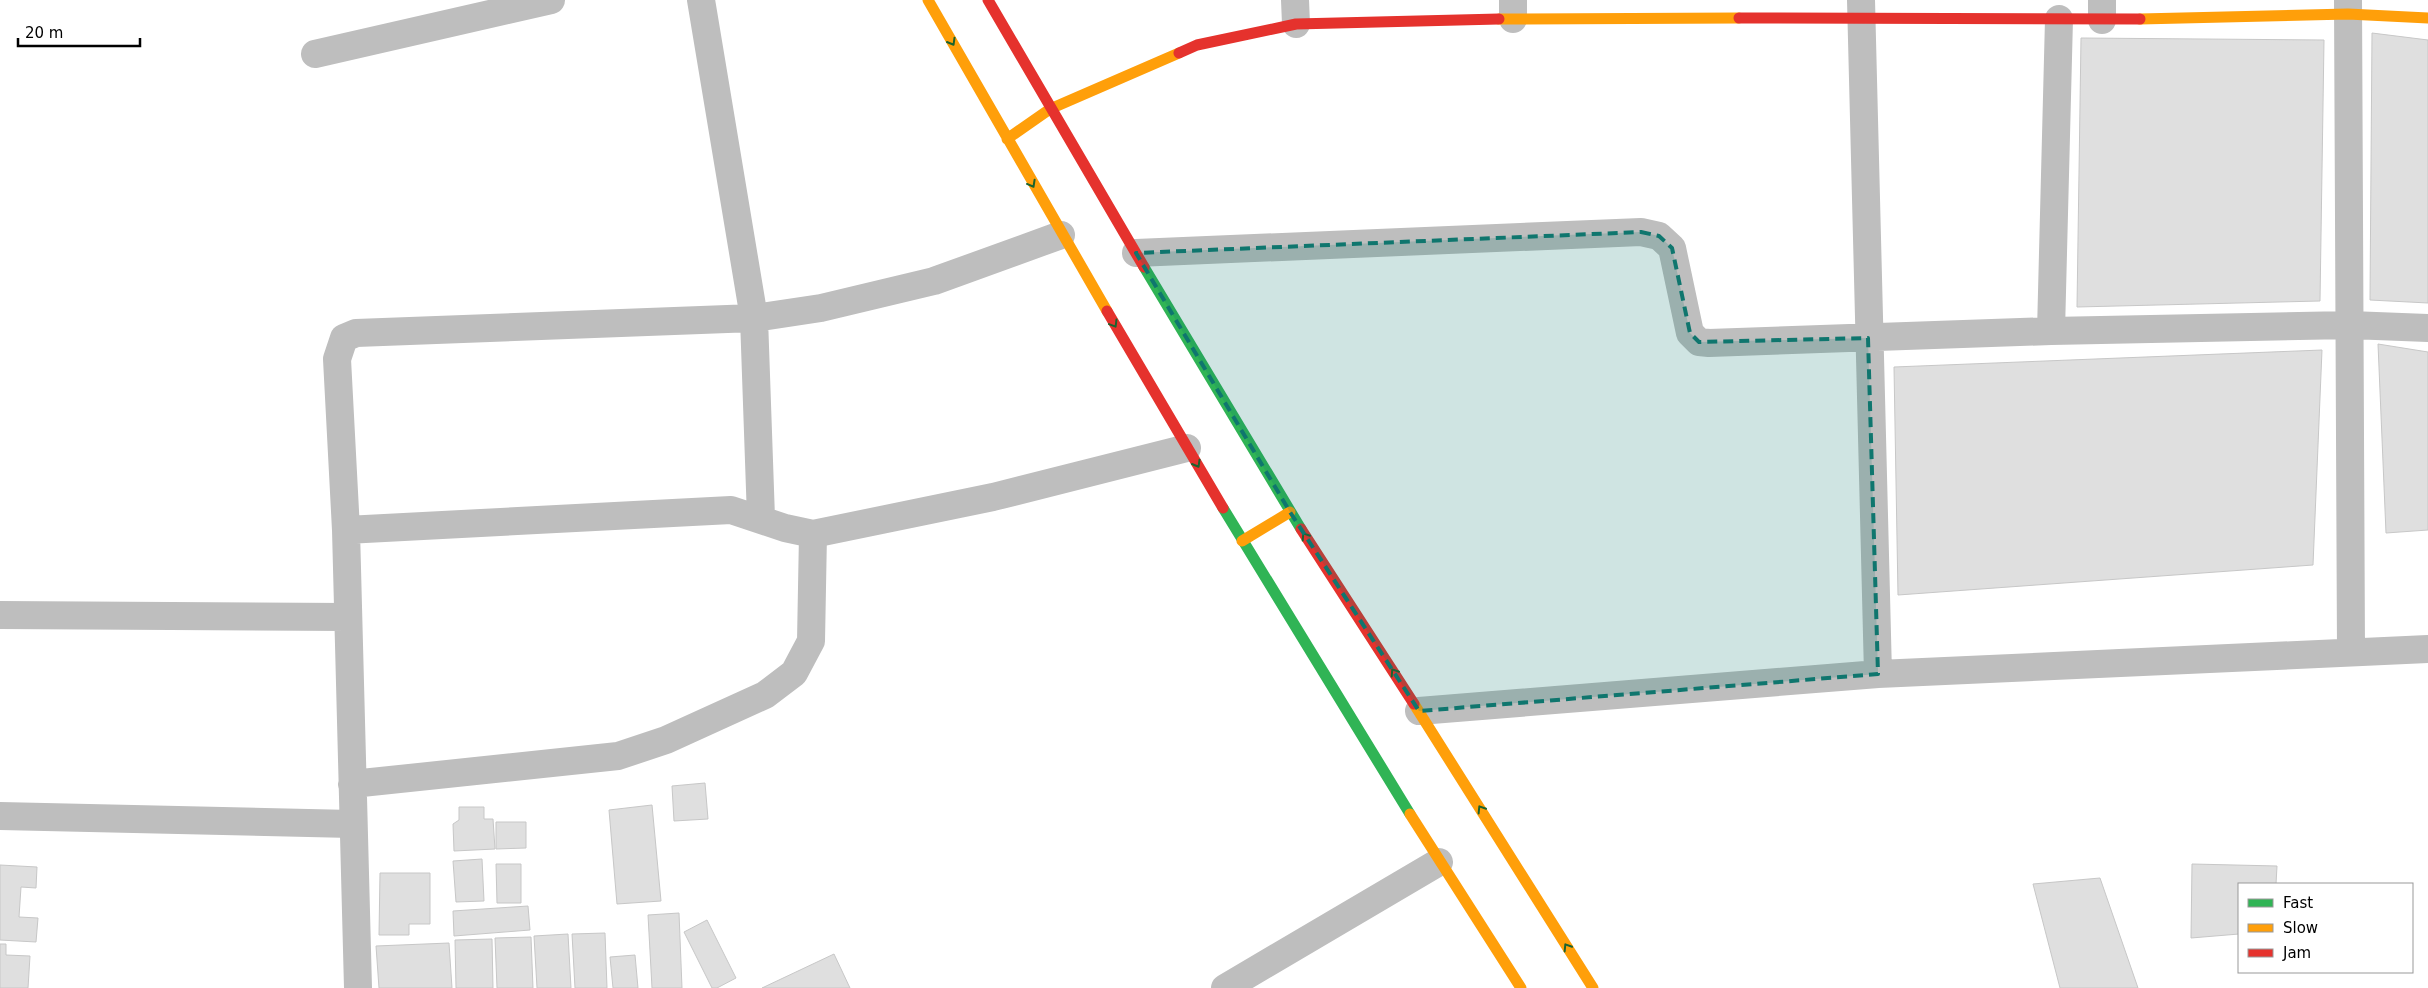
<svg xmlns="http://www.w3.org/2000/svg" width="2428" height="988" viewBox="0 0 2428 988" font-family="'DejaVu Sans',sans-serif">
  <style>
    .building { fill: #dfdfdf; stroke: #c7c7c7 }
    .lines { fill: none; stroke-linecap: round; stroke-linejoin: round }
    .street { stroke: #bebebe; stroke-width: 28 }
    .fast { stroke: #30b455; stroke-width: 11 }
    .slow { stroke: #ff9f0a; stroke-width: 11 }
    .jam { stroke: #e5322d; stroke-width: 11 }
    .oneway { stroke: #1a632f }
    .marked { fill: #0f766e; fill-opacity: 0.2; stroke: #0f766e; stroke-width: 4; stroke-dasharray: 10 6; stroke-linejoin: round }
  </style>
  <rect width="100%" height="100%" fill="#fff"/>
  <path class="building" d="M2372 33 2428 40V303L2370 300Z
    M2081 38 2324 40 2320 301 2077 307Z
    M2378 344 2428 352V530L2386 533Z
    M2322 350 2313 565 1898 595 1894 367Z
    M705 783 708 819 674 821 672 786Z
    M652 805 661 901 617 904 609 810Z
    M459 807H484V819H493L495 849 454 851 453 824 459 820Z
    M496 822H526V848L496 849Z
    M482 859 484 901 456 902 453 861Z
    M496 864H521V903H497Z
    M2192 864 2277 866 2276 884H2239V934L2191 938Z
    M0 865 37 867 36 888 21 887 19 917 38 918 36 942 0 940Z
    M380 873H430V924H409V935H379Z
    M2100 878 2138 988H2060L2033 884Z
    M528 906 530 930 454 936 453 911Z
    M679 913 682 988H652L648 915Z
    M707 920 736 978 717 988H712L684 932Z
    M605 933 607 988H575L572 934Z
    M568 934 571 988H537L534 936Z
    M531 937 533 988H497L495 938Z
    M492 939 493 988H456L455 940Z
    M449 943 452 988H379L376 946Z
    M0 944H6V955L30 956 28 988H0Z
    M834 954 850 988H762Z
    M635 955 638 988H613L610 957Z"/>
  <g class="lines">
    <path class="street" d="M701 0 754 318 761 518
      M1295 0 1296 24
      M1513 0V19
      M1861 0 1878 674
      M2102 0V20
      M2348 0 2351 652
      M315 54 551 0
      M1136 253 1641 232 1659 236 1672 248 1690 333 1699 342 1709 343 2051 331 2350 325 2428 328
      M2051 331 2059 19
      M346 530 731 510 785 528 813 534 993 497 1187 448
      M0 615 348 617
      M1419 711 1878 674 2428 649
      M352 784 618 756 666 740 765 695 794 673 811 641 813 534
      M0 816 352 824
      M358 988 346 530 337 359 344 338 356 333 754 318 821 308 934 281 1061 235
      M1225 988 1439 862"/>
    <path class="fast" d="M1144 267 1301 529
      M1223 508 1410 814"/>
    <path class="slow" d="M928 0 1107 311
      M1499 19 1739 18
      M2140 19 2348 14 2428 18
      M1007 139 1050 109 1179 53
      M1242 541 1290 512
      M1414 704 1593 988
      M1410 814 1521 988"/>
    <path class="jam" d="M988 0 1144 267
      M1739 18 2140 19
      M1179 53 1197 45 1296 24 1499 19
      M1107 311 1223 508
      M1301 529 1414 704"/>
  </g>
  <defs><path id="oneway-chevron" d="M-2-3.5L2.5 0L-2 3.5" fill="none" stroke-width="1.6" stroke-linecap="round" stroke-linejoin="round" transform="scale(1.25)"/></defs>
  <g class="oneway">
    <use href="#oneway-chevron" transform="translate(952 42) rotate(60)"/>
    <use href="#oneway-chevron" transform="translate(1032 184) rotate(61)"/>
    <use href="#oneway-chevron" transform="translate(1114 324) rotate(59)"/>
    <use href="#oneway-chevron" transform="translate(1197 464) rotate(60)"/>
    <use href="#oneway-chevron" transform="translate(1305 536) rotate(-123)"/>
    <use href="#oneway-chevron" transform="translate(1394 672) rotate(-123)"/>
    <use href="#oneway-chevron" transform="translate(1481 809) rotate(-122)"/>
    <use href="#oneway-chevron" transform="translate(1567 947) rotate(-122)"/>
  </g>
  <path class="marked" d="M1641 232 1659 236 1672 248 1690 333 1699 342 1868 338 1878 674 1419 711 1290 512 1136 253Z"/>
  <rect x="2238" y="883" width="175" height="90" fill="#ffffff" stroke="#999999"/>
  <rect x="2248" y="899" width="25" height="8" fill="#30b455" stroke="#999999"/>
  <text x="2283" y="908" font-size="15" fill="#000000">Fast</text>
  <rect x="2248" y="924" width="25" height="8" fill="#ff9f0a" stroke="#999999"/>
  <text x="2283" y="933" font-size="15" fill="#000000">Slow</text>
  <rect x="2248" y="949" width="25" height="8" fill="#e5322d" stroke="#999999"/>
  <text x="2283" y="958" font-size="15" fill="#000000">Jam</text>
  <path d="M18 38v8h122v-8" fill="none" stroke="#000000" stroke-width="2.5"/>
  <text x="25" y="38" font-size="15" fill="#000000" stroke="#ffffff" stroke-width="4" paint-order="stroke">20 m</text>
</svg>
